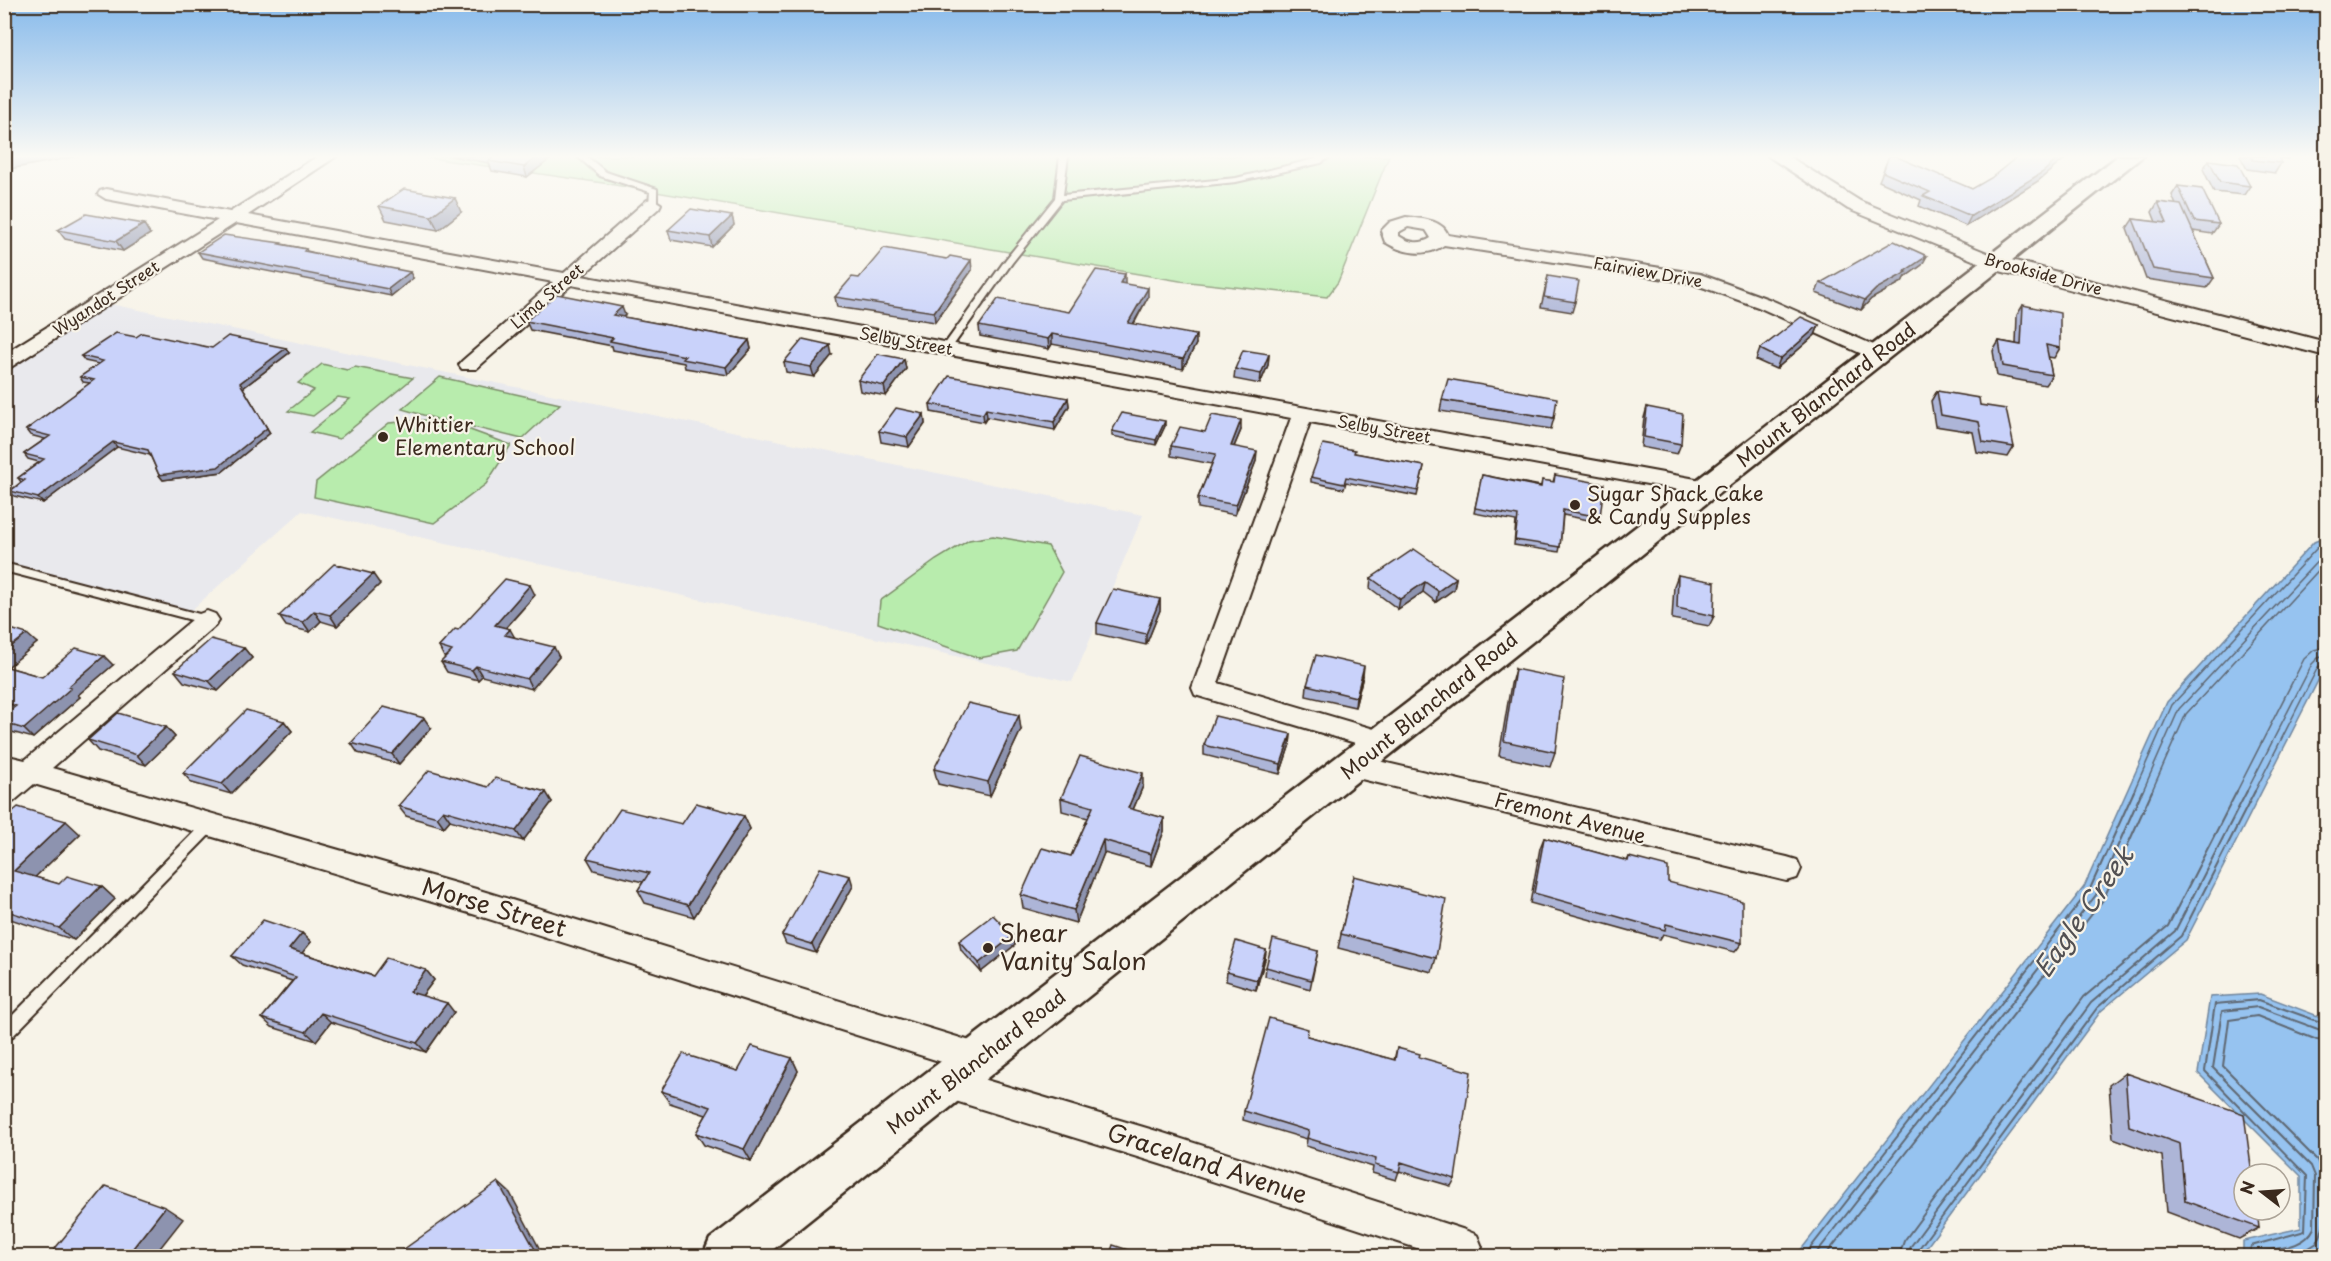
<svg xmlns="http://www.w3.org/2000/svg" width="2331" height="1261" viewBox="0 0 2331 1261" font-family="'Playpen Sans',sans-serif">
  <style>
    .built { fill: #e9e9ed }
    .green { fill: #b8ecad; stroke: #7a8b66; stroke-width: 1.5 }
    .water { fill: #96c3f0; stroke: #72869c; stroke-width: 1.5 }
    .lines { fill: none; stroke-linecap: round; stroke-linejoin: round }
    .shore-far1 { stroke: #5f6772; stroke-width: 1.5 }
    .shore { stroke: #5f6772; stroke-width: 2 }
    .service-casing { stroke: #3b2a1e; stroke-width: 4 }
    .minor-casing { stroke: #3b2a1e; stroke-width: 4 }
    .tertiary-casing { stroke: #3b2a1e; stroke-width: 4 }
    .secondary-casing { stroke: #3b2a1e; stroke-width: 5 }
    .service { fill: #f7f3e8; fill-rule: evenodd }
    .minor { fill: #f7f3e8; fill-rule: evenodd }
    .tertiary { fill: #f7f3e8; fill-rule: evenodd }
    .secondary { fill: #f7f3e8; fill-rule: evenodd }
    .wall { fill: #adb5d7; stroke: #3b2a1e; stroke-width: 1.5 }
    .shaded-wall { fill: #8d93af; stroke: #3b2a1e; stroke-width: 1.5 }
    .building { fill: #c9d2fa; stroke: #3b2a1e; stroke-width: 1.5 }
    .poi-dot { fill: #3b2a1e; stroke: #f7f3e8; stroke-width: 2 }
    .labels { text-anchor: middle; stroke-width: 4.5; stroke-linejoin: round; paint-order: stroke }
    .far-street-label { font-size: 16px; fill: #3b2a1e; stroke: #f7f3e8 }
    .street-label { font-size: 20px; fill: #3b2a1e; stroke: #f7f3e8 }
    .poi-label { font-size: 20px; fill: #3b2a1e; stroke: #f7f3e8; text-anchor: start }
    .near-street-label { font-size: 24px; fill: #3b2a1e; stroke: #f7f3e8 }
    .near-poi-label { font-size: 24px; fill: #3b2a1e; stroke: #f7f3e8; text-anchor: start }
    .near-water-label { font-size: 26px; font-style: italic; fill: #525052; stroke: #f7f3e8 }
  </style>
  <rect width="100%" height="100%" fill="#f7f3e8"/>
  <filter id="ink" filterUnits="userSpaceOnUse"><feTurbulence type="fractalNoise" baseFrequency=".0167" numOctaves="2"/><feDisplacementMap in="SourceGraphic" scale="12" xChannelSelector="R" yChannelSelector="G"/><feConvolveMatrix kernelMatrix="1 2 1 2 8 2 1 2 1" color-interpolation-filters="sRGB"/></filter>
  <g filter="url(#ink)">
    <path class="built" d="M100 302 1143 515 1072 682 302 511 186 615 5 567V363Z"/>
    <path class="green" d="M416 156H1389L1338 282 1327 297 1180 281 603 183Z
      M322 364 347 370 355 367 413 378 339 439 310 432 350 399 338 397 313 416 288 411 314 390 298 383Z
      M440 377 560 404 522 439 440 419 511 445 486 484 434 523 314 497 316 482 389 423 437 419 402 409Z
      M993 536 1048 546 1062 572 1017 651 979 658 878 623 880 601 936 560 969 540Z"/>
    <path class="water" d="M2326 537V665L2186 940 2101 1011 1920 1256H1796L2084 887 2167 702 2314 542Z
      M2260 994 2326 1019V1256H2243V1241L2301 1228V1176L2198 1073 2210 997Z"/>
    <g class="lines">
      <path class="shore-far1" d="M2133 793 2172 705 2317 548 2326 543
        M2142 793 2179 709 2326 552
        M2151 793 2186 714 2326 562
        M2236 793 2304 659 2314 650 2326 647
        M2246 793 2312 664 2318 658 2326 656
        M2254 793 2318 667 2326 664"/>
      <path class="shore" d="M1804 1256 2089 891 2134 791
        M1814 1256 2096 895 2142 791
        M1825 1256 2103 900 2152 791
        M1899 1256 1904 1241 2084 997 2168 926 2237 791
        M1908 1256 1911 1246 2091 1003 2175 931 2247 791
        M1916 1256 1917 1251 2097 1008 2181 936 2255 791
        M2249 1256 2251 1246 2305 1231 2307 1176 2205 1071 2215 1004 2259 1000 2326 1024
        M2257 1256 2259 1252C2278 1248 2305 1248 2314 1228L2315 1176 2311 1166 2213 1068 2222 1011 2258 1007 2326 1032
        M2277 1256 2304 1251 2317 1243C2329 1221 2328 1182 2317 1160L2223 1066 2229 1020 2257 1016 2317 1040 2326 1041"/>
      <defs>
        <path id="service" d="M577 156H586L606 172 657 189V204L653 206 649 204 650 192 600 176Z
          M1060 156H1068L1063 195 1236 178 1315 159 1321 156H1331L1321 163 1236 182 1062 200 1012 263 950 350H944L942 348 1006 259 1055 198Z
          M4 563 207 616 213 620 207 624 4 571Z
          M210 819 215 821 217 825 215 829 9 1040 4 1042V1024L205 821Z"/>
        <path id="minor" d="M318 156H337L248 215 564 273 647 200 653 199 661 204 659 208 582 276 1707 481 1715 483 1718 488 1715 493 1707 495 1310 422 1218 683 1391 734 1395 741 1391 748 1382 751 1195 695 1192 688 1291 418 571 285 476 369H462L459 365 462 361 553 282 236 223 11 367 4 369V354L218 220 106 199 98 194 100 191 106 189 230 212Z
          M1768 156H1788L1860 201 2002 259 2005 263 2002 267H1990L1848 209Z
          M1406 217C1421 219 1442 219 1448 235L1700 274 1771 300 1885 350 1888 354 1885 358H1871L1758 307 1691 283 1444 245C1426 258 1402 253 1385 242L1381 231 1390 222ZM1408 227 1426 230 1431 238C1420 245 1410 243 1399 236V232Z
          M207 611 215 614 219 620 215 626 52 768 476 889 980 1044 991 1048 996 1059 991 1070 980 1074 476 915 34 784 13 802 4 805 6 776 4 755 25 760 199 614Z
          M1353 755 1787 857 1797 860 1801 869 1797 878 1787 881 1353 777 1344 773 1340 766 1344 759Z
          M949 1069 1160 1132 1465 1230 1477 1235 1482 1247 1478 1256H1441L1160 1164 949 1099 938 1095 933 1084 938 1073Z"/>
        <path id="tertiary" d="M1996 256 2326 342V356L1988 268 1985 263 1988 258Z"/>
        <path id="secondary" d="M2118 156H2143L1395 751 765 1256H703L710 1239Z"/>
      </defs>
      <use href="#service" class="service-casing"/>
      <use href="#minor" class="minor-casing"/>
      <use href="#tertiary" class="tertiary-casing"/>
      <use href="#secondary" class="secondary-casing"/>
      <use href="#service" class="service"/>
      <use href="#minor" class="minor"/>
      <use href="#tertiary" class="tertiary"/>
      <use href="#secondary" class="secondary"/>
    </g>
    <path class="wall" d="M450 156H554L527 177 492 171 489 163Z
      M1889 156 1972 189 2062 161 2038 181 1966 226 1919 206 1921 200 1879 181Z
      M2240 156H2290L2288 159 2278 158 2281 163 2275 173 2247 169Z
      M2209 160 2250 186 2244 195 2214 192 2203 169Z
      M2178 186 2219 224 2212 234 2193 231 2214 278 2207 288 2146 279 2127 228 2133 219 2156 222 2152 212 2158 202 2176 205 2172 195Z
      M379 206 461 212 438 230 386 220Z
      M732 216 734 225 712 247 671 240 668 230Z
      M58 230 150 234 123 251 65 239Z
      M281 243 282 244 306 249 307 251 413 278 391 296 202 258 198 252Z
      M947 259 972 270 935 322 837 307 835 297 859 278Z
      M1922 265 1904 278 1902 282 1871 299 1861 310 1816 293 1820 283Z
      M1548 276 1575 302 1572 312 1541 307Z
      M1125 284 1148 297 1134 324 1196 344 1183 369 1052 344 1049 349 980 336 979 326 1069 312Z
      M2023 305 2060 348 2054 358 2048 357 2052 375 2045 385 1997 376 1993 351 1999 341 2016 344 2017 315Z
      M625 315 623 317 749 340 751 349 728 375 685 368 684 363 613 350 612 346 530 330 526 321Z
      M1819 325 1815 335 1776 369 1756 360 1760 349Z
      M136 337 212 348 289 353 243 388 270 433 222 472 163 480 159 475 150 455 117 447 43 503 14 496 10 491 21 482 18 478 39 462 28 459 24 454 45 439 30 435 26 430 90 383 83 382 80 377 99 364 85 361 81 356Z
      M1269 354 1268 365 1260 384 1234 379 1235 369Z
      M832 355 814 377 786 372 784 362Z
      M904 359 906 369 886 396 860 391 858 380Z
      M1937 391 1980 405 2014 447 2008 457 1977 452 1973 432 1935 426 1931 401Z
      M2326 391V403L2319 400Z
      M1068 398 1069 406 1055 430 987 417 984 422 931 412 930 404Z
      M1442 400 1554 418 1551 429 1440 411Z
      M1647 407 1681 444 1677 454 1641 447 1644 418Z
      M924 414 925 424 909 447 881 442 879 431Z
      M1165 426 1156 445 1112 436V431Z
      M1241 430 1234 447 1256 461 1235 515 1198 508V498L1212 464 1171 456V446L1205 432Z
      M1355 453 1424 466 1417 496 1346 482 1344 489 1311 482V477Z
      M1482 475 1541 486 1542 480 1553 482 1555 475 1600 517 1598 522 1563 515 1560 547 1559 552 1514 545 1516 521 1474 513Z
      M1678 575 1714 616 1709 626 1672 619 1674 586Z
      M1371 578H1456L1454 589 1436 602 1423 592 1398 609 1370 588Z
      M380 584 337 626 321 621 310 632 286 626 279 616Z
      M535 595 506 628 514 637 559 657 532 689 482 676 478 680 447 672 441 662 446 657H444L439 647 458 630Z
      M1160 599V610L1146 645 1097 634V623Z
      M4 627 37 643 8 667 42 677 113 665 78 695 80 697 33 738 8 731 4 728V715L10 711 4 709Z
      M244 648 252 658 218 691 184 682 175 671Z
      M1515 669 1555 752 1550 767 1499 756 1511 684Z
      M1363 676 1355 707 1306 696 1307 685Z
      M284 721 292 731 231 794 192 783 183 773Z
      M166 727 175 737 146 765 98 751 88 740Z
      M431 728 399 764 358 753 351 743Z
      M1021 730 990 796 938 784 934 769Z
      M1291 734 1290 744 1280 774 1204 755V745Z
      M1143 786 1133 810 1164 818V831L1151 866 1104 853 1076 923 1023 908 1021 895 1071 856 1088 818 1062 811 1061 798Z
      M488 787 552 802 523 841 450 820 444 827 406 816 398 806Z
      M744 816 750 829 694 917 645 903 638 890 643 882 594 870 587 858 682 824Z
      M4 819 80 834 35 877 59 884 101 886 115 899 74 940 4 917Z
      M1544 838 1627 861 1629 857 1668 882 1742 943 1735 952 1663 934 1660 939 1530 903 1540 848Z
      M1354 876 1436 958 1432 972 1338 948Z
      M853 886 816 953 786 944 782 935Z
      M302 933 311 942 302 953 373 976 426 970 434 980 422 996 454 1012 426 1052 331 1022 316 1041 272 1027 262 1018 292 981 242 965 232 956Z
      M1013 936 1015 945 981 972 961 950 959 941Z
      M1266 950 1265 959 1256 990 1226 981 1227 972Z
      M1318 951 1310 989 1265 976 1266 967Z
      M1307 1036 1394 1060 1397 1048 1419 1057 1455 1179 1451 1186 1399 1171 1396 1180 1372 1173 1373 1167 1306 1146 1307 1139 1243 1120 1244 1111Z
      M792 1058 798 1071 751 1161 704 1145 696 1133 706 1115 670 1103 661 1091Z
      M2125 1073 2259 1228 2239 1239 2167 1212 2162 1156 2113 1138 2109 1085Z"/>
    <path class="shaded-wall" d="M4 156H79L4 170Z
      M538 156H554L527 177 524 167Z
      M2061 156H2070L2062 161 2038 181 1966 226 1971 216Z
      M455 198 461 212 438 230 431 216Z
      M732 216 734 225 712 247 710 237Z
      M144 224 150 234 123 251 116 241Z
      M1927 256 1922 265 1904 278 1902 282 1871 299 1861 310 1865 300 1876 289Z
      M971 260 972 270 935 322 934 312Z
      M410 272 413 278 391 296 388 289Z
      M1125 274V284L1120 283Z
      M1148 288V297L1128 333V323Z
      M622 307 625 315 616 324 613 315Z
      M1819 325 1815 335 1776 369 1780 359Z
      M1052 334V344L1049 349 1048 339Z
      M1196 335V344L1183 369V359Z
      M749 340 751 349 728 375 726 367Z
      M830 345 832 355 814 377 811 367Z
      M286 348 289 353 243 388 270 433 222 472 163 480 159 475 240 383Z
      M1269 354 1268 365 1260 384 1261 374Z
      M904 359 906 369 886 396 884 386Z
      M1068 398 1069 406 1055 430 1054 422Z
      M986 409 987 417 984 422 983 414Z
      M924 414 925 424 909 447 907 437Z
      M1241 420V430L1230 456 1231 446Z
      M1165 421V426L1156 445V440Z
      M113 442 117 447 43 503 38 498Z
      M1257 451 1256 461 1235 515 1236 505Z
      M373 574 380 584 337 626 330 615Z
      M1456 578 1454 589 1436 602 1438 591Z
      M1425 582 1423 592 1398 609 1400 599Z
      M530 585 535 595 500 634 495 625Z
      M1160 599V610L1146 645V634Z
      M314 611 321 621 310 632 303 622Z
      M510 629 515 638 505 635Z
      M27 634 37 643 4 670V652Z
      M554 647 559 657 532 689 527 679Z
      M244 648 252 658 218 691 209 681Z
      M104 656 113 665 78 695 80 697 33 738 24 729 68 687Z
      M476 666 482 676 478 680 472 670Z
      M1364 666 1363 676 1355 707 1356 697Z
      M1019 715 1021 730 990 796 988 782Z
      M424 718 431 728 399 764 392 754Z
      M284 721 292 731 231 794 222 784Z
      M166 727 175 737 146 765 137 755Z
      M1291 734 1290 744 1280 774 1281 764Z
      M1143 773V786L1128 821V808Z
      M546 792 552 802 523 841 516 831Z
      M443 810 450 820 444 827 437 817Z
      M744 816 750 829 694 917 688 905Z
      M1164 818V831L1151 866V854Z
      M66 821 80 834 29 883 14 871Z
      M1103 840 1104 853 1076 923 1074 910Z
      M850 876 853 886 816 953 812 944Z
      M101 886 115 899 74 940 59 928Z
      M302 933 311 942 298 958 289 949Z
      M1013 936 1015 945 981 972 979 963Z
      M1266 950 1265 959 1256 990 1257 980Z
      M426 970 434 980 418 1001 410 992Z
      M447 1003 454 1012 426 1052 417 1043Z
      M321 1013 331 1022 316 1041 306 1032Z
      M792 1058 798 1071 751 1161 744 1149Z
      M498 1182 510 1193 544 1257H532Z
      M165 1207 183 1219 153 1257H126Z"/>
    <path class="building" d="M495 156H538L524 167 489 161Z
      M1889 156H1895L1972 189 1991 178 2018 156H2061L2043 172 1971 216 1923 196 1930 192 1883 172Z
      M2251 156H2278L2281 163 2253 160Z
      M2209 160 2238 164 2250 186 2220 182Z
      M2178 186 2202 189 2219 224 2194 221Z
      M404 189 455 198 431 216 379 206Z
      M2158 202 2181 205 2214 278 2153 269 2133 219 2167 223Z
      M691 209 732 216 710 237 668 230Z
      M86 214 144 224 116 241 58 230Z
      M224 235 281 243 279 244 306 249 304 251 410 272 388 289 198 252Z
      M1894 241 1927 256 1905 271 1907 272 1876 289 1865 300 1820 283Z
      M884 248 947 259 950 256 971 260 934 312 835 297 852 277 859 278Z
      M1096 270 1125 274 1120 283 1148 288 1128 323 1196 335 1183 359 1052 334 1048 339 979 326 998 299 1069 312Z
      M1548 276 1579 281 1575 302 1544 297Z
      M557 294 622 307 613 315 749 340 726 367 682 359 685 356 610 341 613 338 526 321Z
      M2023 305 2060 313V348L2046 345 2052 375 2003 366 1999 341 2021 345Z
      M1801 317 1819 325 1780 359 1760 349Z
      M116 333 136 337 142 333 212 348 228 336 286 348 240 383 267 428 218 467 159 475 148 450 113 442 38 498 10 491 25 480 18 478 44 459 24 454 50 436 26 430 94 380 80 377 103 361 81 356Z
      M803 339 830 345 811 367 784 362Z
      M1243 350 1269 354 1261 374 1235 369Z
      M878 354 904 359 884 386 858 380Z
      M949 376 1068 398 1054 422 986 409 983 414 930 404Z
      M1448 379 1557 398 1554 418 1442 400Z
      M1937 391 1979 398 1980 405 2006 409 2014 447 1983 442 1979 422 1941 415Z
      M1647 407 1683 414 1681 444 1644 437Z
      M896 408 924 414 907 437 879 431Z
      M1122 413 1165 421 1156 440 1112 431Z
      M1212 415 1241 420 1231 446 1257 451 1236 505 1198 498 1216 454 1171 446 1180 427 1205 432Z
      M1323 444 1355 450 1354 453 1424 466 1418 491 1346 477 1344 484 1311 477Z
      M1482 475 1541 487 1542 480 1554 482 1555 475 1604 484 1600 517 1563 510 1560 547 1515 540 1518 516 1475 508Z
      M1414 549 1456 578 1438 591 1425 582 1400 599 1371 578Z
      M334 564 373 574 330 615 314 611 303 622 279 616Z
      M1678 575 1715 582 1714 616 1677 608Z
      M505 579 530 585 495 625 510 629 505 635 554 647 527 679 476 666 472 670 441 662 452 651 439 647 455 629 458 630Z
      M1113 589 1160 599 1146 634 1097 623Z
      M4 627 27 634 4 652Z
      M211 639 244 648 209 681 175 671Z
      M76 648 104 656 68 687 71 688 24 729 4 723V715L16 706 4 702V666L42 677Z
      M1316 655 1364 666 1356 697 1307 685Z
      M1515 669 1564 679 1555 752 1504 741Z
      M968 703 1019 715 988 782 934 769Z
      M384 707 424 718 392 754 351 743Z
      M246 710 284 721 222 784 183 773Z
      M118 713 166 727 137 755 88 740Z
      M1215 716 1291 734 1281 764 1204 745Z
      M1080 756 1143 773 1128 808 1164 818 1151 854 1103 840 1074 910 1021 895 1042 848 1071 856 1093 807 1061 798Z
      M429 770 488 787 495 778 546 792 516 831 443 810 437 817 398 806Z
      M696 803 744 816 688 905 638 890 649 873 587 858 620 809 682 824Z
      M18 807 66 821 14 871 59 884 67 876 101 886 59 928 4 910V819Z
      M1544 838 1628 861 1629 857 1668 867V882L1742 901V943L1666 924 1665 930 1534 893Z
      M820 868 850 876 812 944 782 935Z
      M1354 876 1446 899 1436 958 1341 934Z
      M993 915 1013 936 979 963 959 941Z
      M263 920 302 933 289 949 373 976 386 958 426 970 410 992 447 1003 417 1043 321 1013 306 1032 262 1018 296 977 232 956Z
      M1273 939 1318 951 1311 980 1266 967Z
      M1236 941 1266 950 1257 980 1227 972Z
      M1269 1018 1308 1029 1307 1036 1395 1060 1397 1048 1420 1054 1419 1057 1471 1072 1455 1179 1401 1162 1399 1172 1375 1165 1376 1159 1307 1138 1309 1131 1244 1111Z
      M752 1046 792 1058 744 1149 696 1133 711 1107 661 1091 683 1054 738 1071Z
      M2125 1073 2244 1114 2252 1174H2244V1210H2257L2259 1228 2185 1201 2180 1144 2129 1126Z
      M498 1182 537 1253 532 1257H393Z
      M106 1186 165 1207 126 1257H48Z
      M1113 1245 1149 1257H1109Z"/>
  </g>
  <linearGradient id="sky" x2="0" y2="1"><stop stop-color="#87baeb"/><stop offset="0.47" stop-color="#fbfaf5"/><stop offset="1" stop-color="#fbfaf5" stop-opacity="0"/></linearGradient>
  <rect width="2331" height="333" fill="url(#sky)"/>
  <g class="poi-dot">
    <circle cx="383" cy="437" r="6"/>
    <circle cx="1575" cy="505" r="6"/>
    <circle cx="988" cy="948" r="6"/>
  </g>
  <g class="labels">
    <g class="far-street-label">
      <text transform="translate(1648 272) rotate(10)" y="6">Fairview Drive</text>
      <text transform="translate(2043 274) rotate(15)" y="6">Brookside Drive</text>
      <text transform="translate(547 296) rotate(-41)" y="6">Lima Street</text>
      <text transform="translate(106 298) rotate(-33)" y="6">Wyandot Street</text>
      <text transform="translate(906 341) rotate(10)" y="6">Selby Street</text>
      <text transform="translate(1384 429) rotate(10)" y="6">Selby Street</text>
    </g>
    <g class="street-label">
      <text transform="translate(1826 395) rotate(-38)" y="7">Mount Blanchard Road</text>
      <text transform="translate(1429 706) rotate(-39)" y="7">Mount Blanchard Road</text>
      <text transform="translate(1570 818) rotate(14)" y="7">Fremont Avenue</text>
      <text transform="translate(976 1062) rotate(-38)" y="7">Mount Blanchard Road</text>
    </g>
    <g class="poi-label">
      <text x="395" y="432">Whittier<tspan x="395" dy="23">Elementary School</tspan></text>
      <text x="1587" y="501">Sugar Shack Cake<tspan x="1587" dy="23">&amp; Candy Supples</tspan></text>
    </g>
    <g class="near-street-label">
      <text transform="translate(494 908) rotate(17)" y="8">Morse Street</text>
      <text transform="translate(1207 1164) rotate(18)" y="8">Graceland Avenue</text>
    </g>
    <g class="near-poi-label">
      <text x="1000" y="942">Shear<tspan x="1000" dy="28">Vanity Salon</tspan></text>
    </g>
    <g class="near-water-label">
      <text transform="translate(2084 912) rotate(-55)" y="9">Eagle Creek</text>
    </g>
  </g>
  <rect width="2331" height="1261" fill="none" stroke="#f7f3e8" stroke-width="24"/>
  <rect x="12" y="12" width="2307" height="1237" fill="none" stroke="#3b2a1e" stroke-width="2" filter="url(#ink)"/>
  <g transform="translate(2262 1192) rotate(287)"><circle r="28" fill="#f7f3e8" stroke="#aca397" stroke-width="1.5"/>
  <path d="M0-4.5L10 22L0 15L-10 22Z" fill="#3b2a1e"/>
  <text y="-9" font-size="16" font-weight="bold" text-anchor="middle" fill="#3b2a1e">N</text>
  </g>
</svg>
